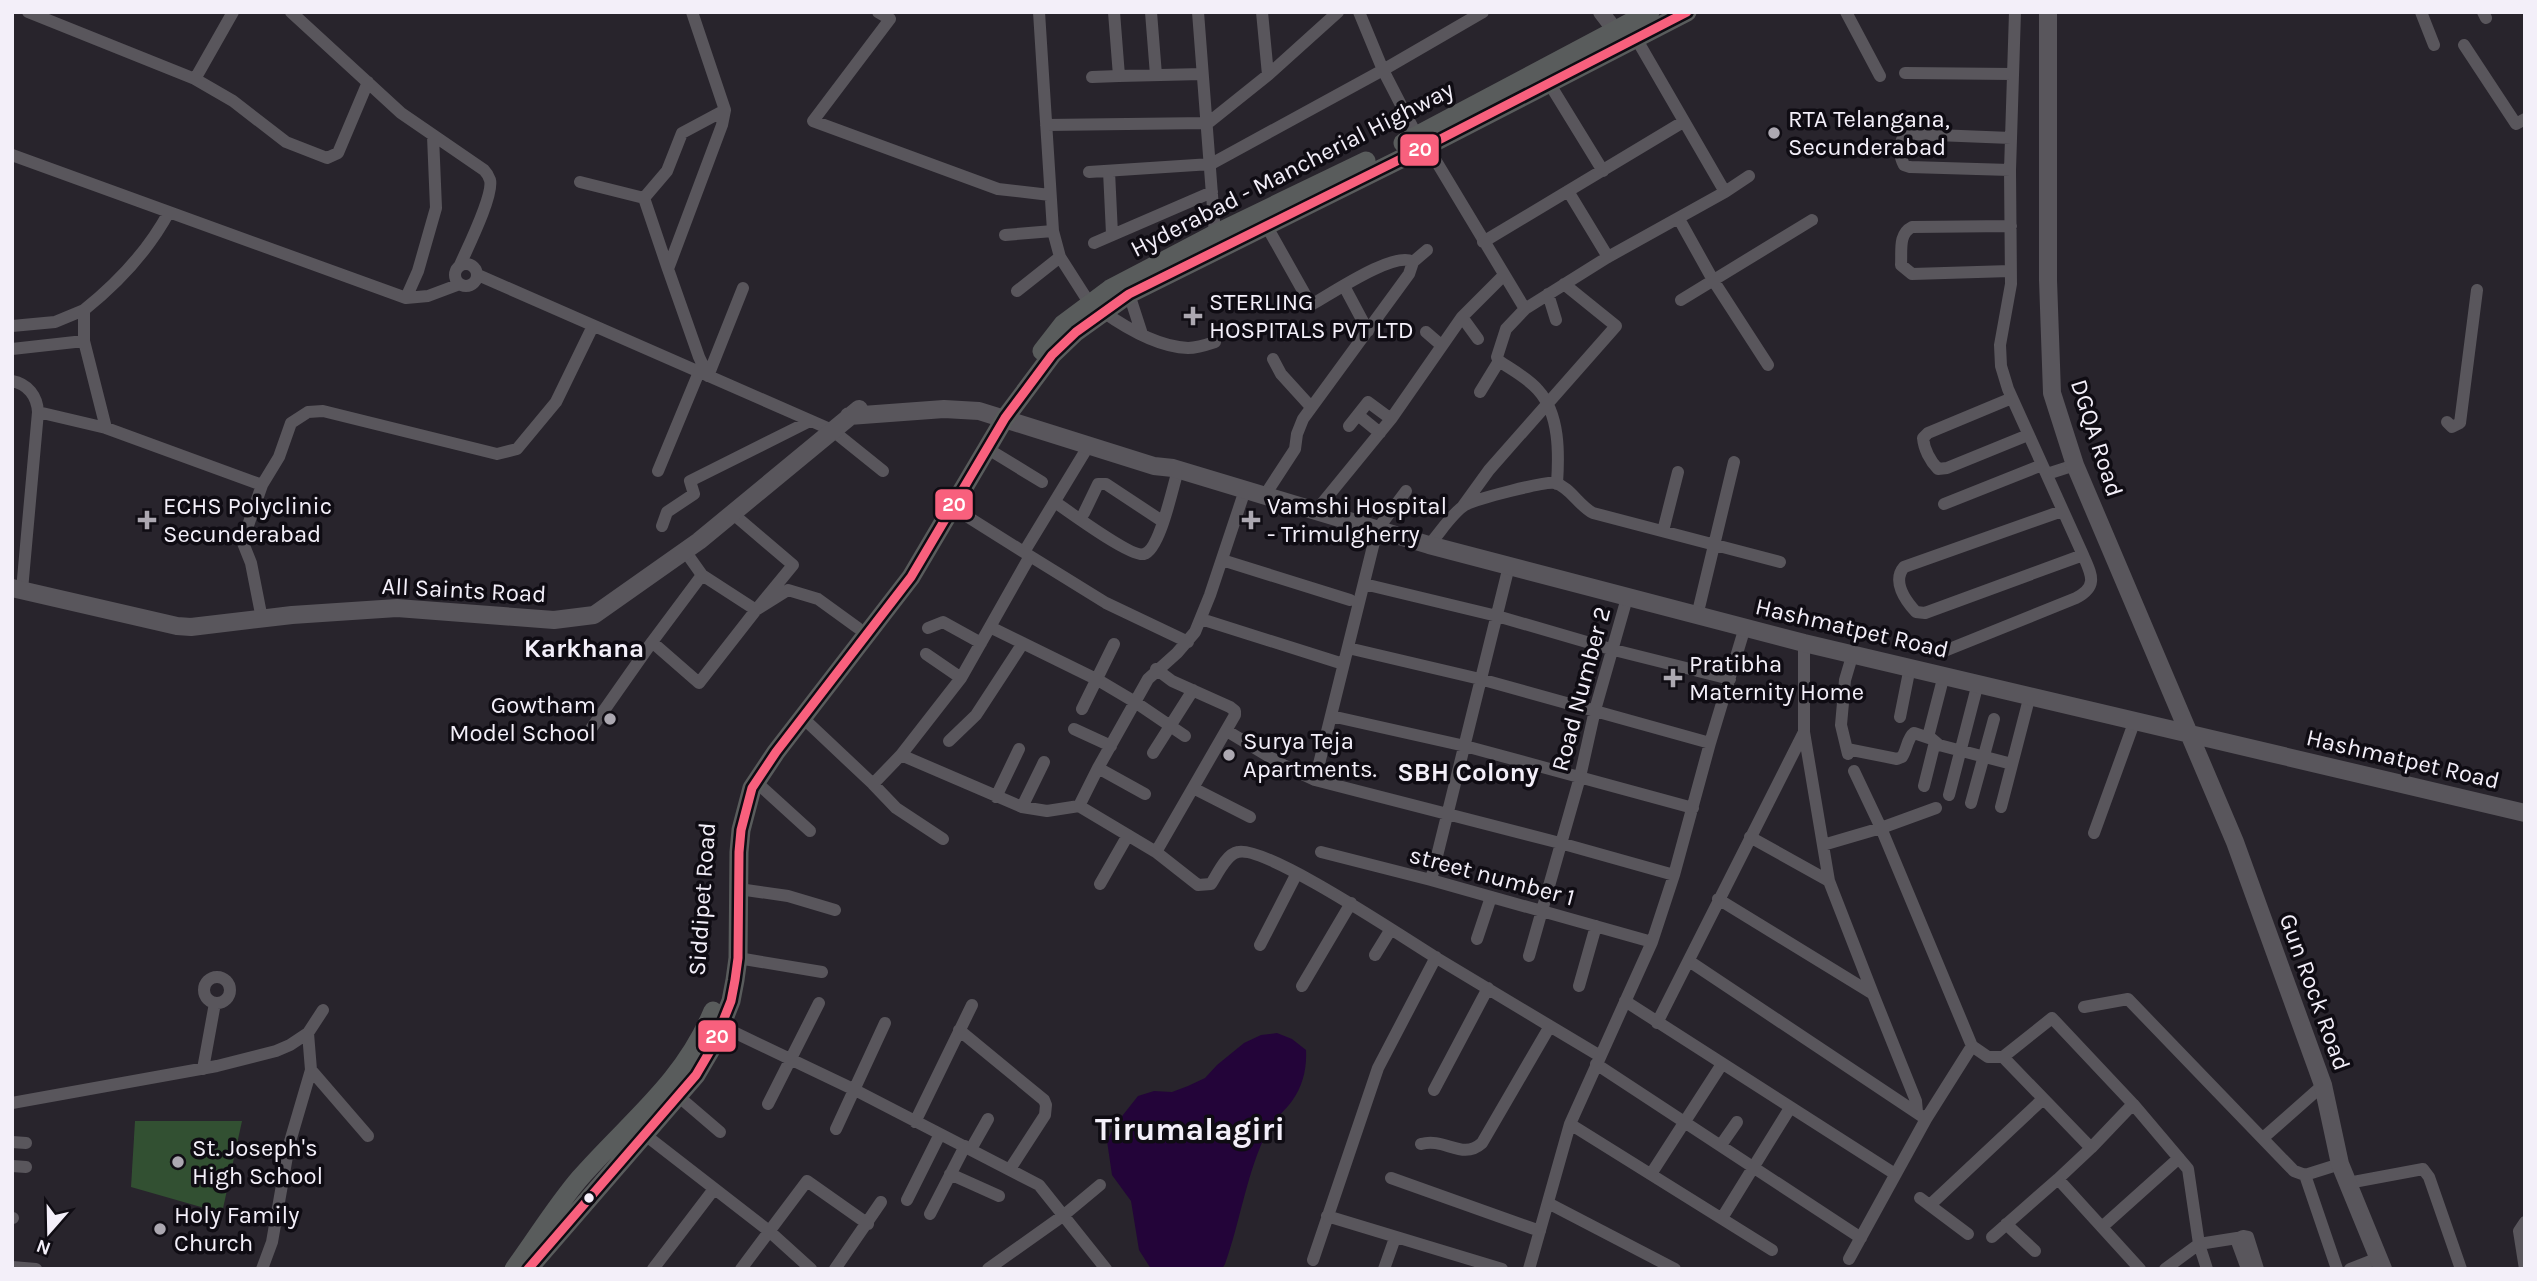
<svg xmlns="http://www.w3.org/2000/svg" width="2537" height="1281" viewBox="0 0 2537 1281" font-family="Karla,sans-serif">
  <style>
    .green { fill: #325032 }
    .water { fill: #230439 }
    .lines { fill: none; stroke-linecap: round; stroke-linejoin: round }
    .minor { stroke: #59565c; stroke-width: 12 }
    .tertiary { stroke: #59565c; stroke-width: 16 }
    .secondary { stroke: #59565c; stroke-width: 18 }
    .primary { stroke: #595c5c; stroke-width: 19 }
    .bus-1-casing { stroke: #0f0c13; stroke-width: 14 }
    .bus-1 { stroke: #f8607d; stroke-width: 9 }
    .poi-dot { fill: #aca8b1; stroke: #0f0c13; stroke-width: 2.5 }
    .bus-dot { fill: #f3eff9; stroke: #0f0c13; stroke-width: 2.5 }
    .labels { text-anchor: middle; stroke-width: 7; stroke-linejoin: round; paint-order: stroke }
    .poi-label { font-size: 24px; fill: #f3eff9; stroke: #0f0c13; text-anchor: start }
    .street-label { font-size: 24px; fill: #f3eff9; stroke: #0f0c13 }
    .neighbourhood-label { font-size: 26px; font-weight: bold; fill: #f3eff9; stroke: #0f0c13 }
    .district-label { font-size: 32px; font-weight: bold; fill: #f3eff9; stroke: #0f0c13 }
    .line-badge { stroke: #0f0c13; stroke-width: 2.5 }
    .badge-label { font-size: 19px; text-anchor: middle; font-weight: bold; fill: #fff }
  </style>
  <rect width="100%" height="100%" fill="#28242c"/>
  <path class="green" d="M135 1121H242L222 1213 131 1187Z"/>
  <path class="water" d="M1277 1033 1292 1039 1306 1050C1307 1068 1303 1086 1292 1101 1285 1111 1274 1119 1268 1130 1246 1173 1241 1220 1225 1264L1222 1269H1151L1139 1250 1131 1201 1112 1175 1107 1141 1115 1125 1138 1096 1154 1091 1172 1092 1188 1086 1205 1078 1217 1065 1244 1043 1261 1035Z"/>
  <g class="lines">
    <path class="minor" d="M28 12 195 79 233 101 286 142 327 158 338 153 368 82
      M291 12 401 113 484 170C487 173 489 177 490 180 494 195 467 249 460 265
      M692 12 725 110 722 125 668 269 699 357 708 376
      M878 12 890 19 813 121 998 189 1050 195
      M1039 12 1053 231 1060 257 1090 304
      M1151 12 1156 75
      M1198 12 1215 234
      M1262 12 1268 75
      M1359 12 1383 70 1417 136
      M1846 12 1880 76
      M2421 12 2434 45
      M2483 12 2486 18
      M2464 45 2516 124 2525 119
      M1905 73 2013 74
      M1119 76 1202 74
      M1092 77 1119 76 1114 12
      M195 79 233 12
      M1549 83 1603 171
      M1046 125 1208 123 1268 75 1338 12
      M1427 146 1525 309
      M12 155 406 298 428 296 460 284
      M2010 170 1910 167 1904 165C1899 156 1899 146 1903 137L1911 134 2011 138
      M1109 171 1112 234
      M1089 172 1211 164 1383 70 1483 12
      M580 182 644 198
      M1568 191 1608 257
      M1725 192 1749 176
      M1679 219 1713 280 1768 365
      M1005 235 1053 231
      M1483 242 1683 122
      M1094 243 1212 192
      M1413 262 1427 250
      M455 275a11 11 0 1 1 22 0a11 11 0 1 1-22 0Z
      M668 269 644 198 667 171 682 133 725 110
      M2010 271 1912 274 1901 265C1902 251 1898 234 1912 227L2011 226
      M478 275 832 430 883 471
      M1344 286 1368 331
      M1017 291 1060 257
      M1129 294 1142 334
      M1548 294 1556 320
      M406 298 418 271 436 208 433 136
      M1681 300 1812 220
      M1102 311C1126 328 1158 347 1188 348 1197 348 1206 345 1215 342
      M1462 317 1478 339
      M12 326 55 322 84 310
      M1426 332 1441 345
      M12 349 84 341
      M1273 359 1281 374 1311 407
      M1499 361C1512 370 1528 378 1538 390 1560 414 1559 454 1557 484
      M708 376 743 288
      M12 381C28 384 37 396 38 412L106 428 262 485
      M1480 392 1499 361 1497 357 1506 329 1525 309 1608 257 1725 192 1633 33
      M2012 398 1928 433 1923 438C1924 449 1930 461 1938 469L1947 468 2028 435
      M1358 415 1380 433
      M2447 422 2452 427 2460 423 2477 290
      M1349 426 1368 402 1391 419
      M106 428 84 341V310C119 282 148 251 169 212
      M988 449 1042 482
      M658 471 699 372
      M2047 474 2075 465
      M1265 495 1295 449 1297 434 1303 419 1409 274 1413 262C1395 250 1331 294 1311 305L1266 225
      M1055 502C1068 511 1132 558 1144 554 1160 550 1173 486 1178 470
      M1944 504 2042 465
      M1463 506 1489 470 1616 326 1564 284
      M2062 511 1904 567C1892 581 1905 600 1916 612L1925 613 2083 555
      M1315 512 1391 419 1462 317 1504 275
      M1084 513 1098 484H1106L1162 521
      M662 526 667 512 694 494 690 481 810 421
      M1663 531 1678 472
      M1429 545C1440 533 1452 513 1465 505 1476 499 1545 481 1555 483 1570 487 1579 506 1593 513L1780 562
      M685 551 702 575
      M1024 552 1089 445
      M1030 556 1106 603 1188 642
      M1222 560 1350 600
      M1364 584 1497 616 1614 650 1730 679
      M22 590 38 412
      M1697 616 1734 462
      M262 619 251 563 243 543 244 537 262 485 279 457 291 423 308 412 323 411 497 454 517 449 556 402 593 326
      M1201 619 1337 662
      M990 627 1098 680 1135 702 1185 736
      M928 628 943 622 981 643
      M652 642 702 575 756 610 793 565 732 513
      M1348 648 1480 679 1710 743
      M1942 652 2076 598C2099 586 2091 574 2083 555L2008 389 2001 366 2000 345 2011 284 2010 170 2015 12
      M926 654 961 678
      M1082 709 1114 644
      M1331 716 1465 746 1693 808
      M1900 717 1910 667
      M803 718 873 784 901 755 961 678 1030 556 952 507
      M1074 729 1111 746
      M1227 731 1283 765 1315 780 1560 843 1674 875
      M586 736 652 642 699 683 756 610 788 590 818 599 858 628
      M1928 737 1944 675
      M949 741 976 715 1023 643
      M1847 749 1897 759 1902 757C1907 750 1907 738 1914 733L1932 739 1939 745 2012 764
      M1153 753 1193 690
      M1848 754 1841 725 1845 680 1853 653
      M901 755 1022 807 1047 811 1079 806 1098 768 1148 679 1177 653 1195 632 1210 595 1245 490
      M1098 768 1145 794
      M1315 780 1377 530 1406 491
      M755 781 810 831
      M873 784 896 808 943 839
      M1924 786 1935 742
      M1193 788 1250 817
      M1949 795 1978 683
      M996 797 1019 749
      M1971 803 1994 719
      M1079 806 1156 852 1198 885 1211 884C1217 875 1226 854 1238 852 1266 845 1404 938 1435 957 1489 990 1545 1023 1600 1056
      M1022 807 1044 762
      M2001 807 2030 695
      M2094 833 2135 720
      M1750 837 1829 881
      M1823 845 1881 828 1936 808
      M1156 852 1235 715V711L1230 707 1172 681 1156 669
      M1321 852 1431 880 1652 942
      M1431 880 1509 566
      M1100 884 1128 835
      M739 889 788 896 835 910
      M1718 899 1873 994 1829 881 1804 732
      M1477 939 1491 897
      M1260 945 1297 873
      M1375 955 1391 929
      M1529 956 1580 777 1595 710 1627 598
      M738 958 822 972
      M1689 961 1926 1119
      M204 990a13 13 0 1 1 26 0a13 13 0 1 1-26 0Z
      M1302 986 1351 903
      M1579 986 1596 926
      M1873 994 1916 1101 1917 1112
      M1625 1001 1895 1174
      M2084 1007 2128 999 2294 1171 2305 1175 2340 1164
      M1657 1023 1804 732V643
      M721 1026 855 1090 1039 1185 1106 1269
      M959 1030 1044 1100 1046 1105 1045 1115 1010 1169
      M308 1033 311 1070 368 1136
      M1972 1046 1988 1057H2003L2052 1018 2133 1104 2188 1169 2199 1244 2207 1269
      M2003 1057 2091 1148 2133 1104
      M1596 1064 1861 1238
      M203 1069 215 1003
      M1434 1090 1488 988
      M678 1096 720 1132
      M12 1103 217 1066 276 1051 290 1045 308 1033 323 1010
      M768 1104 819 1003
      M915 1122 972 1005
      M1570 1124 1772 1250
      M836 1129 885 1023
      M644 1134 769 1231 811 1269
      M2263 1138 2323 1085
      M12 1142 26 1143
      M1421 1144C1445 1137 1462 1161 1482 1143L1550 1026
      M1721 1145 1737 1122
      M971 1149 988 1119
      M12 1166 26 1167
      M950 1174 999 1196
      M1651 1174 1722 1064
      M2305 1175 2337 1269
      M1391 1178 1540 1231
      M2058 1179 2140 1269
      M2348 1183 2423 1169 2429 1177 2461 1269
      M1920 1198 1968 1234
      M907 1200 940 1134
      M1548 1203 1675 1269
      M1930 1205 2043 1099
      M930 1214 965 1146
      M1327 1216 1502 1269
      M12 1218H13
      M1722 1218 1790 1108
      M2525 1222 2519 1231 2525 1269
      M2006 1224 2035 1251
      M2102 1227 2179 1158
      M1992 1237 2058 1179 2091 1148
      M1849 1259 1926 1119 1972 1046 1881 828 1854 771
      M1313 1260 1378 1068 1436 957
      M12 1267 36 1269
      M262 1269 272 1242 289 1145 311 1070
      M653 1269 714 1189
      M741 1269 807 1181 868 1224
      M835 1269 881 1202
      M988 1269 1064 1215 1100 1185
      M1384 1269 1395 1238
      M1529 1269 1570 1124 1652 942 1674 875 1710 743 1745 627
      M2165 1269 2199 1244 2237 1238
      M2247 1269 2236 1239 2243 1236 2248 1237 2258 1269
      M2350 1269 2378 1258"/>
    <path class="tertiary" d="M1601 12 1621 38"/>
    <path class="secondary" d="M2048 12V280L2052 393 2075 465 2235 842 2323 1085 2340 1164 2383 1269
      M849 416 944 409 979 411 1154 466 1173 468 1429 545 1804 643 2525 813
      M12 588 177 626 191 627 292 615 397 608 554 620 594 615 699 541 859 409"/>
    <path class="primary" d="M1403 143 1650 12
      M1042 351 1063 324 1110 289 1215 234 1366 161
      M514 1269C536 1239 556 1206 580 1178 630 1121 683 1083 713 1011
      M528 1269 696 1075 713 1046 731 1001 735 980 738 958 739 852 741 830 752 788 776 752 911 577 1005 418 1052 355 1076 332 1129 294 1427 146 1687 12"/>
    <defs>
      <path id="bus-1" d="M528 1269 696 1075 713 1046 731 1001 735 980 738 958 739 852 741 830 752 788 776 752 911 577 1005 418 1052 355 1076 332 1129 294 1427 146 1687 12"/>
    </defs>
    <use href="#bus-1" class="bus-1-casing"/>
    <use href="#bus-1" class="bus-1"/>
  </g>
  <g class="poi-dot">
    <circle cx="1774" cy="133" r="7"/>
    <path d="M1189.5 305.5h7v7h7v7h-7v7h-7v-7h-7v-7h7z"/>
    <path d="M143.5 509.5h7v7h7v7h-7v7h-7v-7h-7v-7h7z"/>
    <path d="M1247.5 509.5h7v7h7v7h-7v7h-7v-7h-7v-7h7z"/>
    <path d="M1669.5 667.5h7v7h7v7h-7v7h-7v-7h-7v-7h7z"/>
    <circle cx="610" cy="719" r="7"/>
    <circle cx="1229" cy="755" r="7"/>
    <circle cx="178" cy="1162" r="7"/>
    <circle cx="160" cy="1229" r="7"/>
  </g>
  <circle class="bus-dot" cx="589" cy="1198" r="6"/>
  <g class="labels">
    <g class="poi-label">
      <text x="1788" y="127">RTA Telangana,<tspan x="1788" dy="28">Secunderabad</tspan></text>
      <text x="1209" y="310">STERLING<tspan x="1209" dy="28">HOSPITALS PVT LTD</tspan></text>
      <text x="163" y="514">ECHS Polyclinic<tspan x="163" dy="28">Secunderabad</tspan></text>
      <text x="1267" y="514">Vamshi Hospital<tspan x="1267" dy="28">- Trimulgherry</tspan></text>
      <text x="1689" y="672">Pratibha<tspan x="1689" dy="28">Maternity Home</tspan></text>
      <text x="596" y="713" text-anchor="end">Gowtham<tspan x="596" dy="28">Model School</tspan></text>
      <text x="1243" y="749">Surya Teja<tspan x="1243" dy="28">Apartments.</tspan></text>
      <text x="192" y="1156">St. Joseph's<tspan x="192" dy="28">High School</tspan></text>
      <text x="174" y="1223">Holy Family<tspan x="174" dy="28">Church</tspan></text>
    </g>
    <g class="street-label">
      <text transform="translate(1292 169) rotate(-27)" y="8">Hyderabad - Mancherial Highway</text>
      <text transform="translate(2097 438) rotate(72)" y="8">DGQA Road</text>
      <text transform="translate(464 590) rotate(3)" y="8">All Saints Road</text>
      <text transform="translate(1852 628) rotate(13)" y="8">Hashmatpet Road</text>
      <text transform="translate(1581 689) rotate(-75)" y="8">Road Number 2</text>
      <text transform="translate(2403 759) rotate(13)" y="8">Hashmatpet Road</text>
      <text transform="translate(1492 876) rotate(15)" y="8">street number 1</text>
      <text transform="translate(702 899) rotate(-86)" y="8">Siddipet Road</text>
      <text transform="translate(2315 992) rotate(70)" y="8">Gun Rock Road</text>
    </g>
    <g class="neighbourhood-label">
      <text x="584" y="657">Karkhana</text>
      <text x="1468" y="781">SBH Colony</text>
    </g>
    <g class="district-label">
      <text x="1190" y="1140">Tirumalagiri</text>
    </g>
  </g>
  <g class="line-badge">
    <rect x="1399" y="133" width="41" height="34" rx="7" fill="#f8607d"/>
    <rect x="934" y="488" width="40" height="33" rx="7" fill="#f8607d"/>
    <rect x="697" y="1019" width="40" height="34" rx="7" fill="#f8607d"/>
  </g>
  <g class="badge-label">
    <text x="1420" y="156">20</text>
    <text x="954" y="511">20</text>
    <text x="717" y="1043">20</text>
  </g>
  <rect width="2537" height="1281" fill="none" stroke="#f3eff9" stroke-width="28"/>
  <g transform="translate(49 1232) rotate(200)" stroke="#0f0c13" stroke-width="5" paint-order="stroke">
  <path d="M0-5L12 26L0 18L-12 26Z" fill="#f3eff9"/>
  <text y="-10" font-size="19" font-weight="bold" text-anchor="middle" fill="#f3eff9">N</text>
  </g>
</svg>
